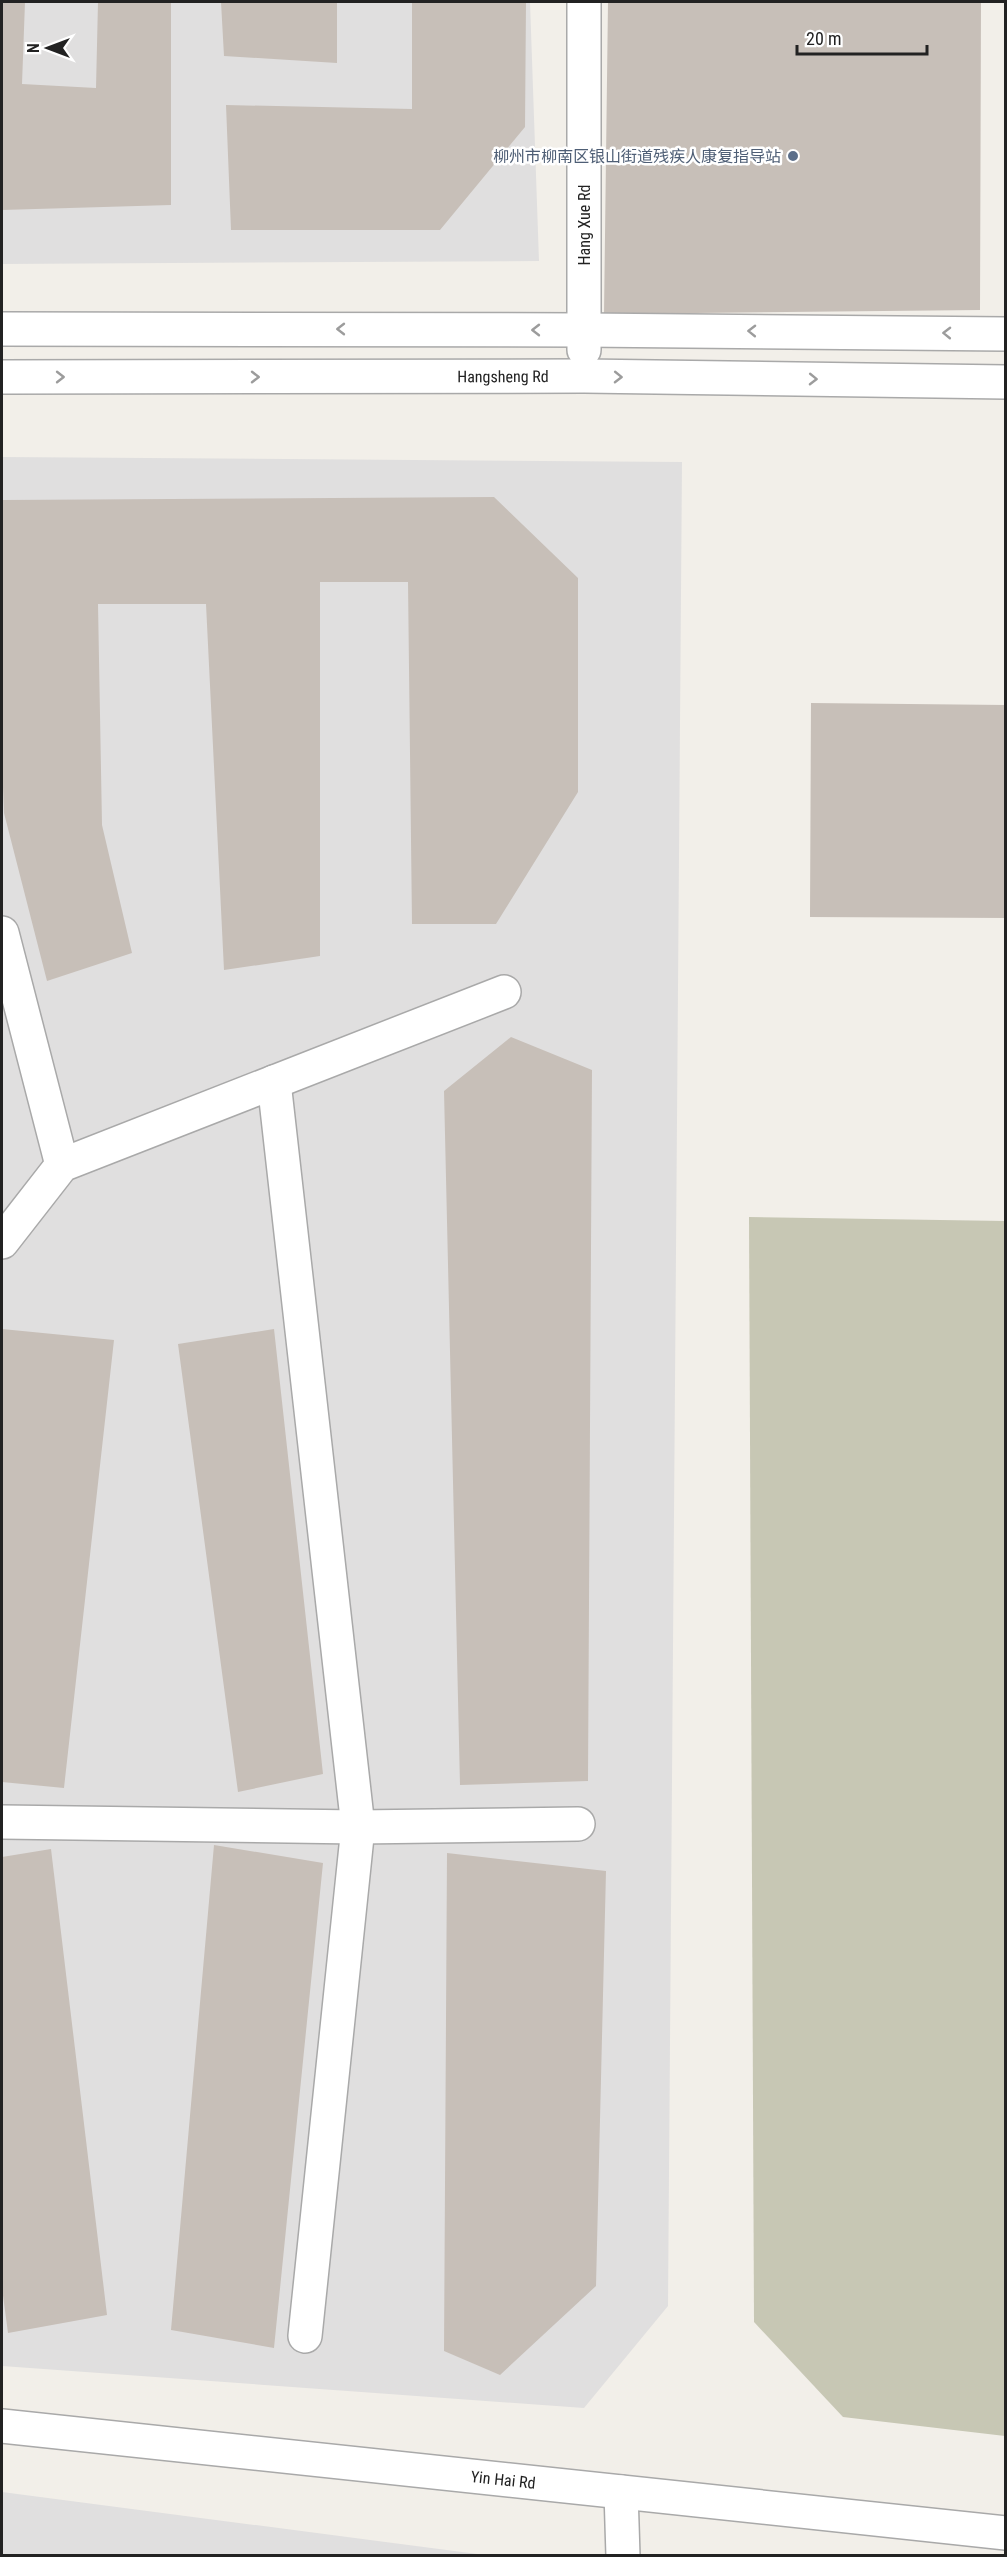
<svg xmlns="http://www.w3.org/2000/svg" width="1007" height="2557" viewBox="0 0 1007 2557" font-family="'Roboto Condensed','Noto Sans SC',sans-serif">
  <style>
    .residential { fill: #e0dfdf }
    .construction { fill: #c7c7b4 }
    .building { fill: #c7bfb8 }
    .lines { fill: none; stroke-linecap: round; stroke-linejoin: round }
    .minor-casing { stroke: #a9a9a9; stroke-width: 36 }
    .minor { stroke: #fff; stroke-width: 33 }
    .oneway { stroke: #9c9c9c }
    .service-dot { fill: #5c6f8a; stroke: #fff; stroke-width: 2 }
    .labels { text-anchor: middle; stroke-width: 5; stroke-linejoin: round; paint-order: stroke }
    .service-label { font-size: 16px; fill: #4e5e75; stroke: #fff; text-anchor: end }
    .street-label { font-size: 16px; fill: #222; stroke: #fff }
  </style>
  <rect width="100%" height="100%" fill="#f2efe9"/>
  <path class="residential" d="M2 2H530L539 261 2 264Z
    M2 457 682 462 668 2306 584 2408 2 2366Z
    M2 2492 485 2555H2Z"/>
  <path class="construction" d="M749 1217 1005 1221V2436L843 2417 754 2322Z"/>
  <path class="building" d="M2 2H25L22 84 96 88 98 2H171V205L2 210Z
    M221 2H337V63L224 56Z
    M412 2H526L525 127 440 230H231L226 105 412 109Z
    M608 2H981L980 310 604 314Z
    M494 497 578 578V792L496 924H412L408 582H320V956L224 970 206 604H98L102 825 132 953 47 981 4 813 2 761V500Z
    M811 703 1006 705V918L810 917Z
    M511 1037 592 1070 588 1781 460 1785 444 1091Z
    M2 1329 114 1340 64 1788 2 1782Z
    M274 1329 323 1774 238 1792 178 1344Z
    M214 1845 323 1863 274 2348 171 2330Z
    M51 1849 107 2315 8 2333 2 2288V1857Z
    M447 1853 606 1871 596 2286 500 2375 444 2351Z"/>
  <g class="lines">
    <defs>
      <g id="minor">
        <path d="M584 2V350"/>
        <path d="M2 329 584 330 1006 334"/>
        <path id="s1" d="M2 377 584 376 1006 382"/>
        <path d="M2 933 62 1165"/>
        <path d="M274 1082 358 1827 305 2336"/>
        <path d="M2 1242 62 1165 504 992"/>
        <path d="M2 1822 358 1827 578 1824"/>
        <path id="s2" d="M2 2426 1006 2533"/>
        <path d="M621 2492 623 2556"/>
      </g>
    </defs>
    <use href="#minor" class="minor-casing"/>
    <use href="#minor" class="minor"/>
  </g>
  <defs><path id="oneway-chevron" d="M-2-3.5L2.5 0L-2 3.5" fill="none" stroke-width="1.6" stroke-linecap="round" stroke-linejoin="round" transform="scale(1.5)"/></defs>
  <g class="oneway">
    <use href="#oneway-chevron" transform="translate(341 329) rotate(-180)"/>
    <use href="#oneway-chevron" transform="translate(536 330) rotate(-180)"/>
    <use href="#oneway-chevron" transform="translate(752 331) rotate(-179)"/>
    <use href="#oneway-chevron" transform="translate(947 333) rotate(-179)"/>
    <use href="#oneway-chevron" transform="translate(60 377)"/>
    <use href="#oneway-chevron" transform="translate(255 377)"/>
    <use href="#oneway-chevron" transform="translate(618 377) rotate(1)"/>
    <use href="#oneway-chevron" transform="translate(813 379) rotate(1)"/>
  </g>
  <circle class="service-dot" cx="793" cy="156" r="6"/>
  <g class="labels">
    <g class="service-label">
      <text x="781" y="162">柳州市柳南区银山街道残疾人康复指导站</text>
    </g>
    <g class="street-label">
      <text transform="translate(584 225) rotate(-90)" y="6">Hang Xue Rd</text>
      <text dy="6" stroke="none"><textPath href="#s1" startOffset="501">Hangsheng Rd</textPath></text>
      <text dy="6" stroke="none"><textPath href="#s2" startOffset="504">Yin Hai Rd</textPath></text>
    </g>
  </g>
  <rect width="1007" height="2557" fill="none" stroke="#222222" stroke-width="6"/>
  <g transform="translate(48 48) rotate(270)" stroke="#ffffff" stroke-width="4.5" paint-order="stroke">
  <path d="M0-4.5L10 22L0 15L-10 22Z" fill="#222222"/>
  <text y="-9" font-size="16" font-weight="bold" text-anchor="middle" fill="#222222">N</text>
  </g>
  <path d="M797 45v9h130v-9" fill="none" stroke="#222222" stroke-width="3"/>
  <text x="806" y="45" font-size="18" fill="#222222" stroke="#ffffff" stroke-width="4.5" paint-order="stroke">20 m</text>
</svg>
